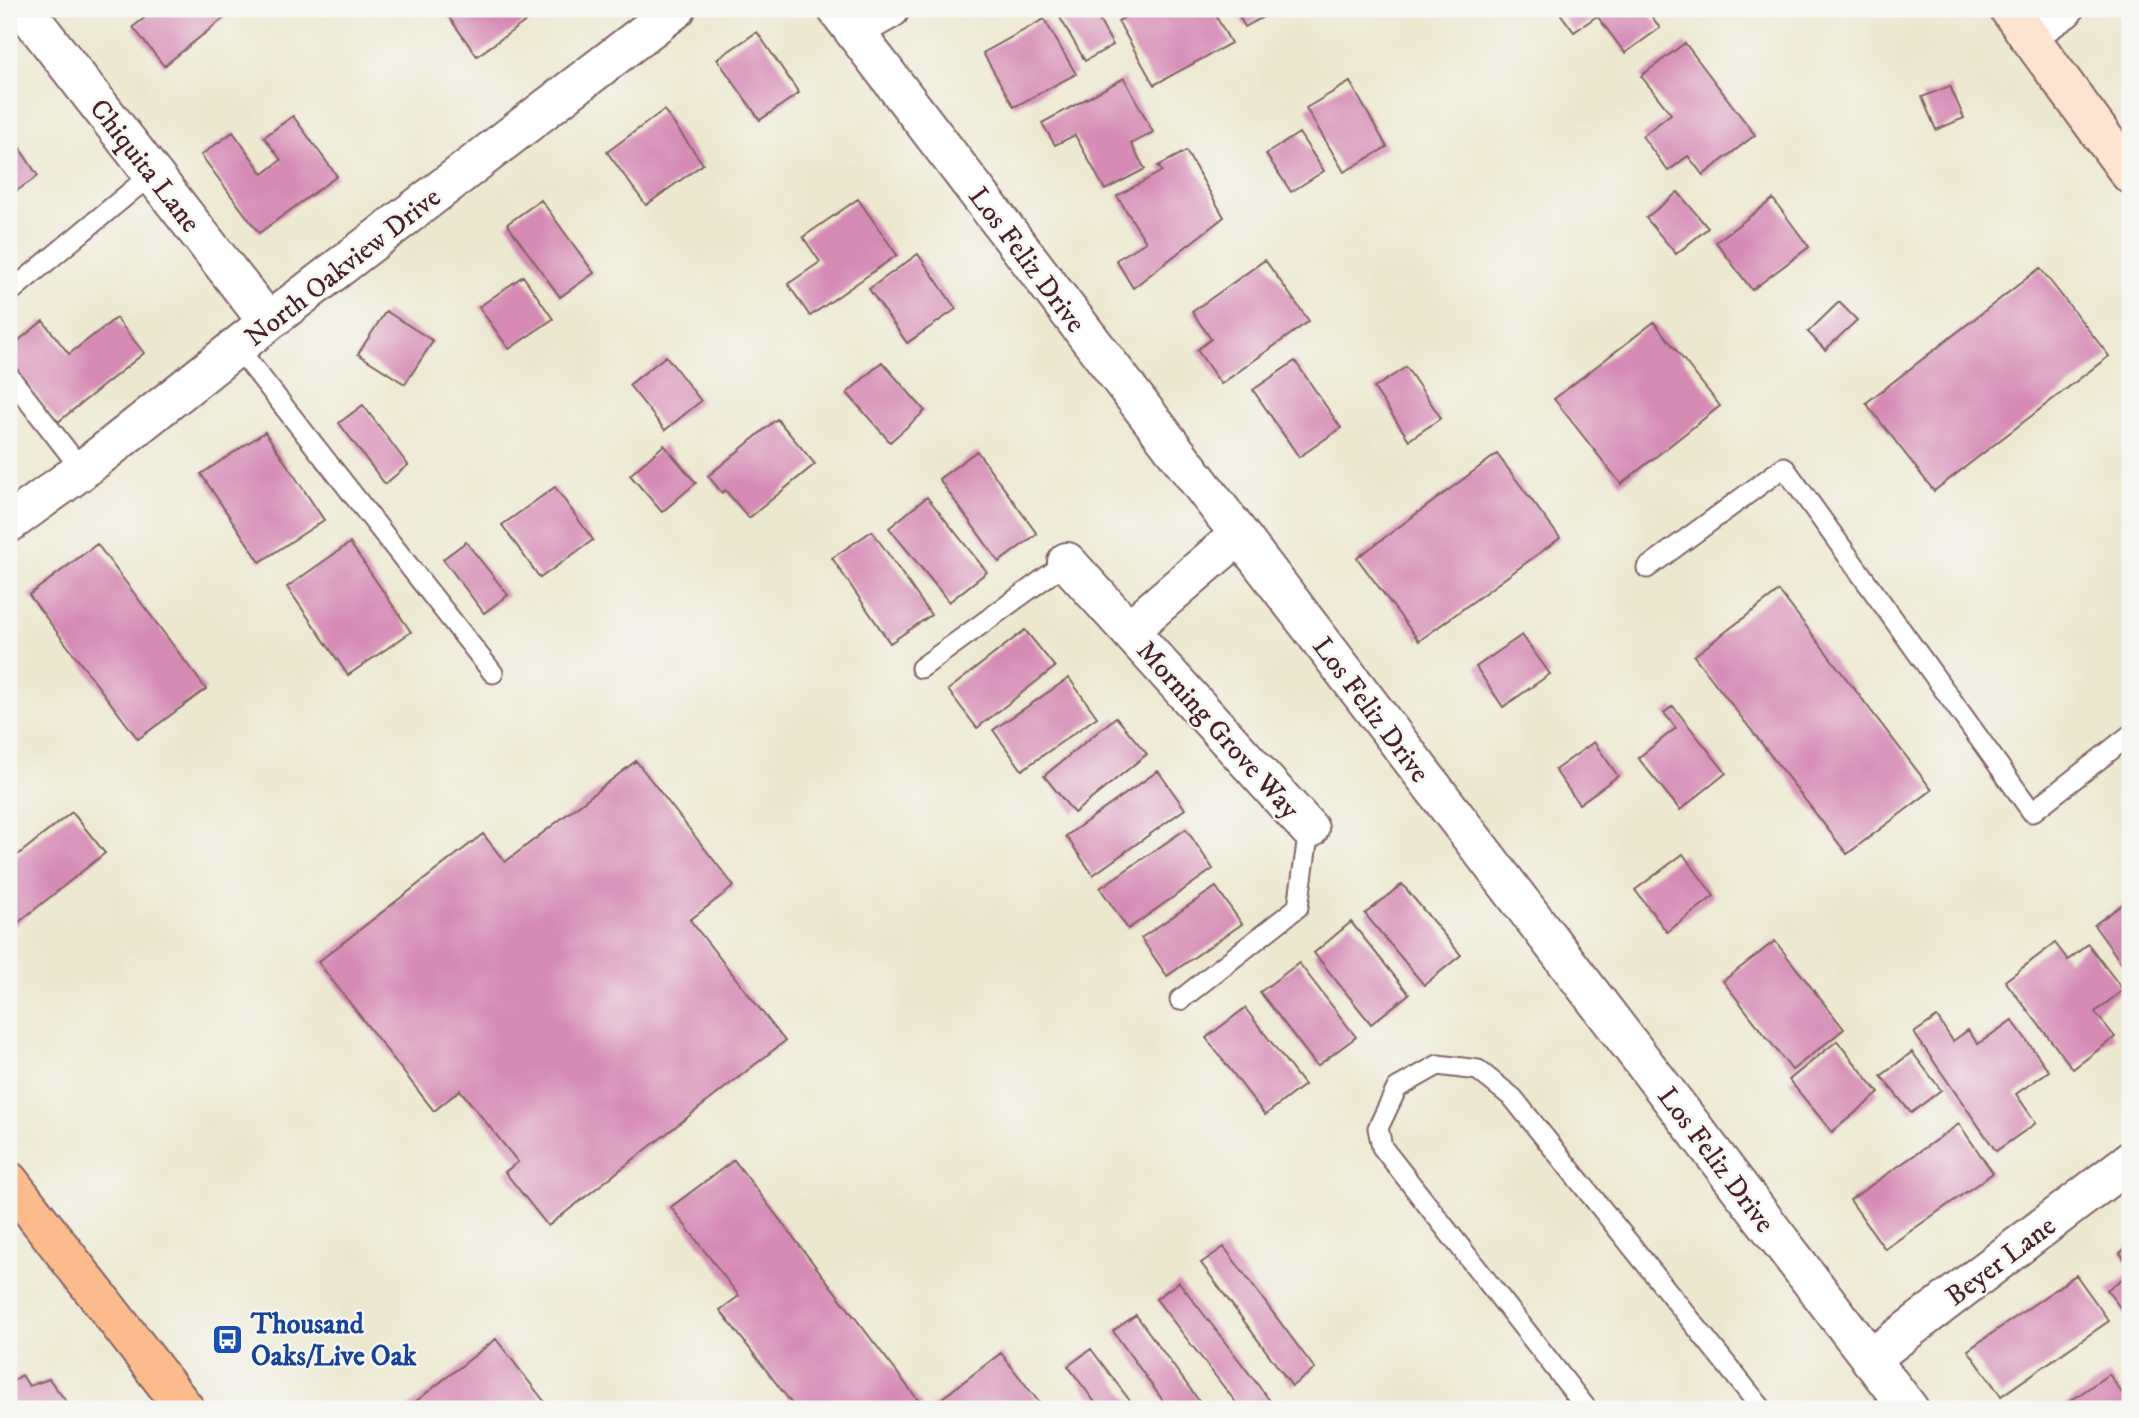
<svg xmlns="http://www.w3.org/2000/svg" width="2139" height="1418" viewBox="0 0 2139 1418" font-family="'IM FELL DW Pica',serif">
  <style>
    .building { fill: #d68bb5 }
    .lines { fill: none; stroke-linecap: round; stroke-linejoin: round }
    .lane-casing { stroke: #836565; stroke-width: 23 }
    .street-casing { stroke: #836565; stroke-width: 42 }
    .secondary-casing { stroke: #836565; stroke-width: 42 }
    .primary-casing { stroke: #836565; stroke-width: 42 }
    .lane { stroke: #fff; stroke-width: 19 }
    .street { stroke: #fff; stroke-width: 38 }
    .secondary { stroke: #fde4d1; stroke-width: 38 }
    .primary { stroke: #fbbb8d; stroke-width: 38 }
    .labels { text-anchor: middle; stroke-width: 5; stroke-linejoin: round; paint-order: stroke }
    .street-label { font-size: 28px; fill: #4a1f2b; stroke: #f6f6f2 }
    .transit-label { font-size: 28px; font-weight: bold; fill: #164399; stroke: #f6f6f2; text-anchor: start }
  </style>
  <rect width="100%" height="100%" fill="#f6f6f2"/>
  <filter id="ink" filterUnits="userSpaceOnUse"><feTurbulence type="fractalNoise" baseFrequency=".0143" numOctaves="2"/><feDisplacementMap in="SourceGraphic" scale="14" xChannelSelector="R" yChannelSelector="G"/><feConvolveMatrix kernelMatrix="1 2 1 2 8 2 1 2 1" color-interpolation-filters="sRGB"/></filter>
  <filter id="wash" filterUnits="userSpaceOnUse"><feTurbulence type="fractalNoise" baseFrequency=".00686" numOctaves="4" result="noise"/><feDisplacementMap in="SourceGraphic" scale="28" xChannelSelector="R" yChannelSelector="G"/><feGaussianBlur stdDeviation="1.57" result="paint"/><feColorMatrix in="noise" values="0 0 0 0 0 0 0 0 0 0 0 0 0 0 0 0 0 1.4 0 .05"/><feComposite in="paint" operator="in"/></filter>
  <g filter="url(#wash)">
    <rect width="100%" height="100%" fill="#ece8d0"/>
    <g id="blocks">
      <path class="building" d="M156 9H235L164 66 133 27Z
        M443 9H543L477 56Z
        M1067 9H1093L1113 45 1085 61 1058 14Z
        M1141 9H1212L1231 43 1154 85 1118 21Z
        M1235 9H1278L1245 27Z
        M1557 9H1646L1660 28 1625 53 1597 16 1574 32Z
        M1044 19 1076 74 1014 107 983 53Z
        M757 32 799 93 760 120 717 59Z
        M1685 43 1755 135 1703 175 1688 156 1668 171 1642 136 1671 114 1641 76Z
        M1124 78 1153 132 1131 144 1145 169 1105 190 1075 135 1055 145 1042 123Z
        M1350 82 1387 147 1344 172 1306 108Z
        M1950 86 1964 118 1936 130 1922 97Z
        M664 110 703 164 646 205 607 152Z
        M293 116 337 176 259 233 201 155 233 132 263 174 281 160 264 137Z
        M9 132 38 176 9 196Z
        M1299 133 1324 171 1291 192 1266 154Z
        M1186 151 1224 217 1133 288 1116 260 1146 242 1117 196 1162 171 1158 166Z
        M1678 192 1708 228 1676 254 1646 218Z
        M858 199 897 255 810 316 788 284 820 262 803 237Z
        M1773 199 1809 247 1752 290 1716 242Z
        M541 200 594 273 560 297 507 224Z
        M918 254 956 309 907 343 869 289Z
        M1265 260 1309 321 1221 384 1197 350 1211 339 1192 312Z
        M2040 268 2109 356 1934 491 1866 403Z
        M523 276 553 319 509 349 479 307Z
        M1839 302 1857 320 1825 350 1808 332Z
        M386 311 433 341 405 384 358 354Z
        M116 318 144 353 58 422 9 360V348L43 321 69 354Z
        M1654 322 1720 406 1621 484 1554 399Z
        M666 356 701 401 665 430 629 385Z
        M1295 361 1341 428 1299 457 1253 390Z
        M882 362 925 411 890 442 847 393Z
        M1406 367 1441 418 1409 440 1374 388Z
        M363 405 408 465 385 484 339 423Z
        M777 419 815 464 749 518 725 490 722 493 708 476Z
        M265 432 324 520 260 562 201 474Z
        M664 445 696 483 662 512 630 475Z
        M977 451 1037 534 999 562 939 479Z
        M1497 454 1560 538 1419 641 1357 558Z
        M555 487 593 540 540 578 502 525Z
        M927 497 987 572 949 602 889 528Z
        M872 531 931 615 890 643 832 558Z
        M466 542 508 595 484 613 443 559Z
        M350 543 411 632 348 675 287 587Z
        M97 544 206 689 138 739 29 595Z
        M1779 591 1932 790 1847 854 1694 656Z
        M1025 630 1055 667 977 728 948 690Z
        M1522 635 1550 674 1503 707 1476 667Z
        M1069 678 1097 717 1022 770 993 730Z
        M1673 706 1726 773 1680 810 1638 758 1676 728 1664 713Z
        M1116 717 1147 754 1074 813 1044 776Z
        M1594 742 1618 776 1579 804 1555 770Z
        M636 761 734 886 690 920 785 1041 548 1226 505 1172 518 1162 460 1090 434 1111 318 962 483 834 505 862Z
        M1158 771 1185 809 1093 875 1066 836Z
        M72 812 105 853 9 930V862Z
        M1186 829 1213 869 1128 929 1100 888Z
        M1683 854 1714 896 1667 932 1635 890Z
        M1402 884 1461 955 1424 985 1365 914Z
        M1216 887 1242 924 1167 976 1141 938Z
        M2130 899V975L2094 925Z
        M1351 922 1409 994 1371 1024 1314 953Z
        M1775 941 1844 1029 1792 1070 1723 981Z
        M2055 943 2068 960 2088 944 2123 990 2095 1012 2115 1037 2073 1069 2005 981Z
        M1299 963 1356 1037 1317 1066 1260 992Z
        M1245 1008 1304 1085 1265 1115 1206 1038Z
        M1937 1017 1953 1041 1968 1030 1978 1044 2012 1020 2049 1071 2016 1094 2036 1123 1996 1151 1914 1033Z
        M1837 1041 1879 1093 1832 1132 1789 1080Z
        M1912 1052 1941 1090 1911 1113 1881 1076Z
        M1959 1124 1993 1173 1885 1249 1850 1200Z
        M734 1160 925 1409H796L720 1310 739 1296 671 1207Z
        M2130 1245V1267L2120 1253Z
        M1224 1247 1315 1369 1292 1386 1201 1263Z
        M2130 1273V1321L2107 1290Z
        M2076 1275 2109 1321 2001 1396 1968 1350Z
        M1179 1282 1271 1402 1262 1409H1241L1156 1299Z
        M1136 1315 1205 1409H1169L1113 1331Z
        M496 1339 550 1409H406Z
        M1091 1349 1136 1409H1100L1068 1366Z
        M1001 1353 1044 1409H928Z
        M2109 1374 2130 1405V1409H2059Z
        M22 1375 29 1386 49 1379 72 1409H9V1384Z"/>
    </g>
  </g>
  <g filter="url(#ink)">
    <use href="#blocks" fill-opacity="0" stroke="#836565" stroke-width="2"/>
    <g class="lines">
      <defs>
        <path id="lane" d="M9 293 152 174
          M237 347 493 673
          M9 376 82 470
          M1647 568 1784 467 2032 812 2130 735
          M921 668 1067 562
          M1180 1000 1298 907 1309 829
          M1587 1409 1382 1147 1378 1128 1397 1088 1438 1065 1478 1070 1513 1098 1762 1409"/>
        <path id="street" d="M24 9 268 322
          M837 9 1909 1409
          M853 30 890 9
          M2027 34 2064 9
          M9 523 82 470 268 322 676 9
          M1067 562 1309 829
          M1129 630 1239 535
          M1870 1359 2130 1161"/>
        <path id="secondary" d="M2009 9 2130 174"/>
        <path id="primary" d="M9 1181 185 1409"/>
      </defs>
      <use href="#lane" class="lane-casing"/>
      <use href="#street" class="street-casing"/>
      <use href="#secondary" class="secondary-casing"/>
      <use href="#primary" class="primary-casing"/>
      <use href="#lane" class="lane"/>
      <use href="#street" class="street"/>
      <use href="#secondary" class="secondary"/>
      <use href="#primary" class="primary"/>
    </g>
  </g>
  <defs>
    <symbol id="bus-square" viewBox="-11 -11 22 22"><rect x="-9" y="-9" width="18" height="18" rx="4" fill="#1a4fb4" stroke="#f6f6f2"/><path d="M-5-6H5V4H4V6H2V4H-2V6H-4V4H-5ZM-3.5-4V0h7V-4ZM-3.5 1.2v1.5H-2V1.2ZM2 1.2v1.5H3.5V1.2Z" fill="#fff"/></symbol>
  </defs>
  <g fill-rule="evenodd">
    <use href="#bus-square" x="210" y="1322" width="35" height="35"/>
  </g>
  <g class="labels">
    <g class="street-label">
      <text transform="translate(146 165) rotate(52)" y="10">Chiquita Lane</text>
      <text transform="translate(1028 259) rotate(53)" y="10">Los Feliz Drive</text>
      <text transform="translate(342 266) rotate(-38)" y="10">North Oakview Drive</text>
      <text transform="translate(1372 709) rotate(53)" y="10">Los Feliz Drive</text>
      <text transform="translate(1219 729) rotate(48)" y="10">Morning Grove Way</text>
      <text transform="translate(1717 1159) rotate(53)" y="10">Los Feliz Drive</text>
      <text transform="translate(2000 1260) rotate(-37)" y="10">Beyer Lane</text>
    </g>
    <g class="transit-label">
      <text x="251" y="1333">Thousand<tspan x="251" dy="32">Oaks/Live Oak</tspan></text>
    </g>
  </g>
  <rect width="2139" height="1418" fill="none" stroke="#f6f6f2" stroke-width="35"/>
</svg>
